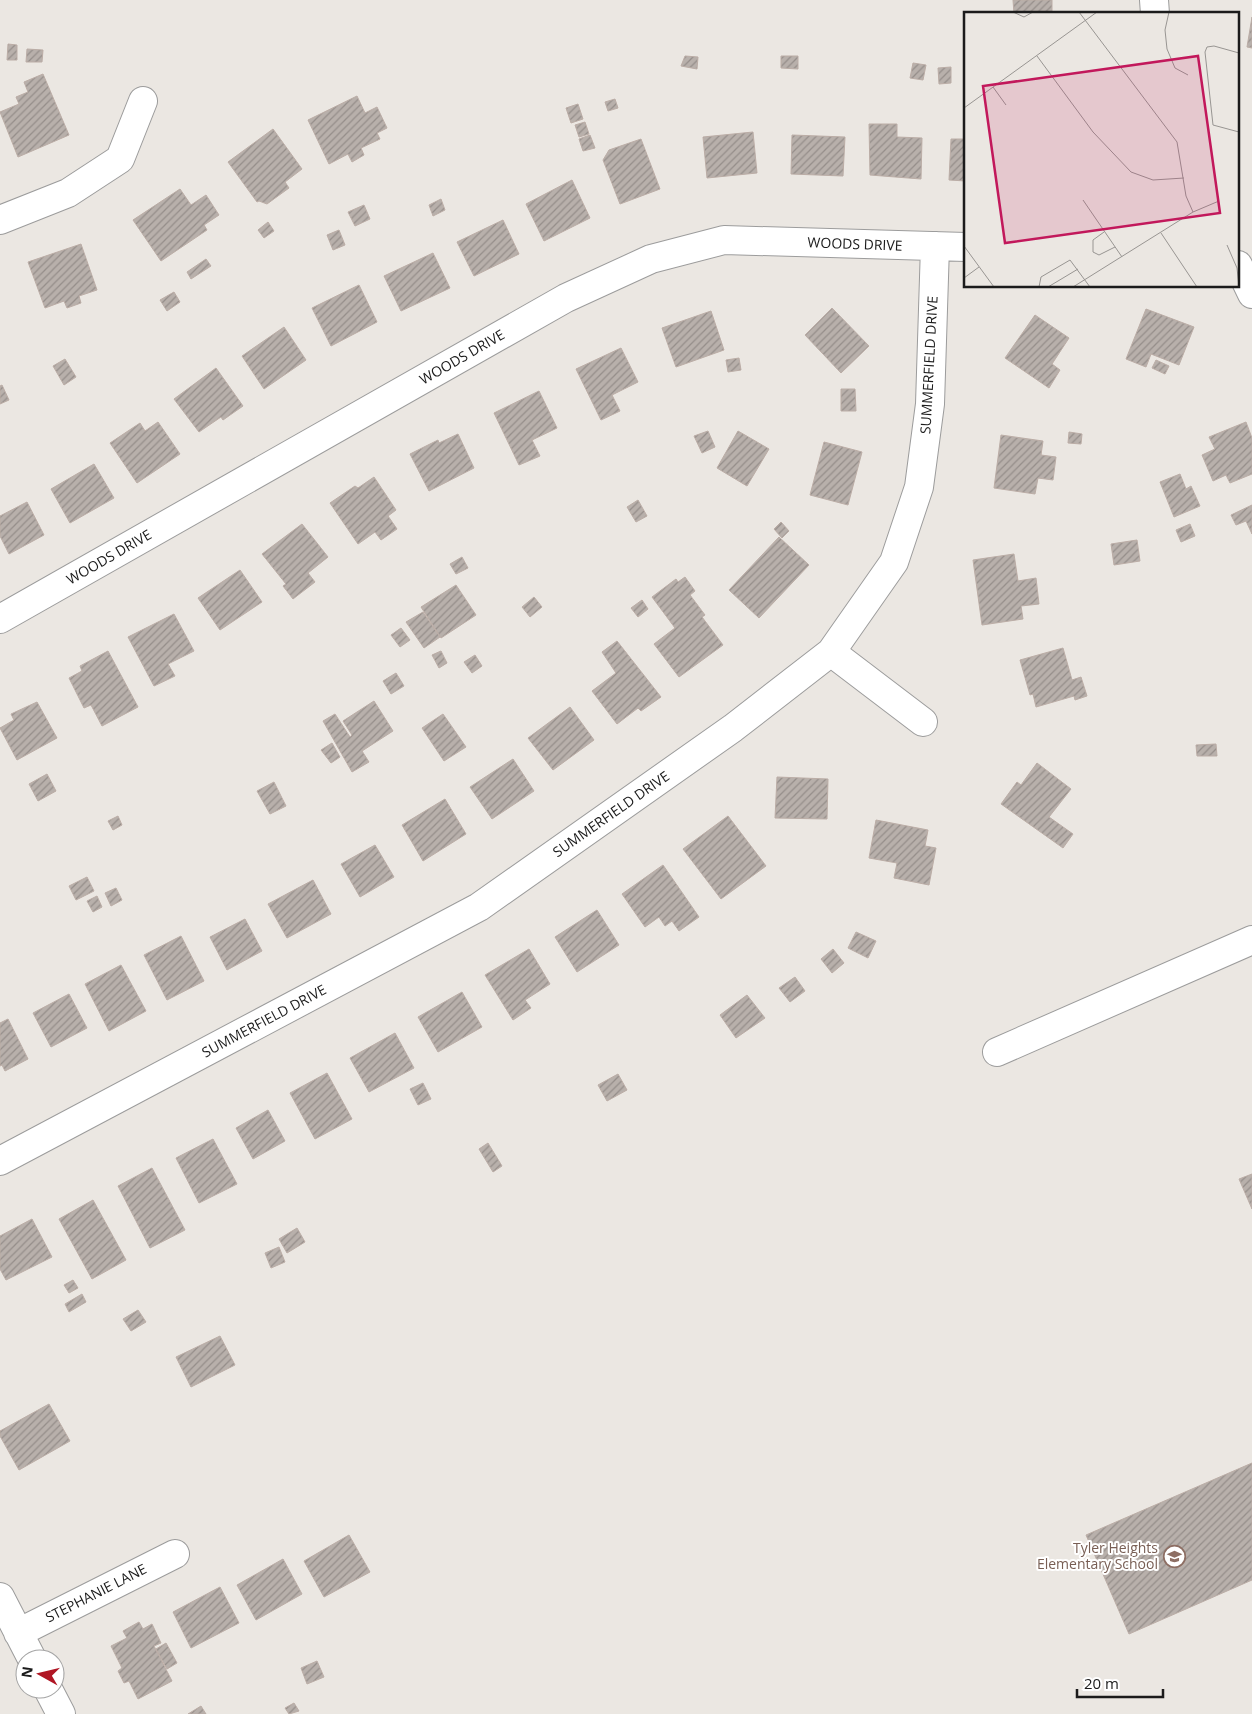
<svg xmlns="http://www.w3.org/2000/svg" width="1252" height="1714" viewBox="0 0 1252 1714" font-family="'Open Sans',sans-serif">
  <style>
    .building { fill: url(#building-hatch); stroke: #bbada6 }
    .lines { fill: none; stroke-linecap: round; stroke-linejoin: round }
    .minor-casing { stroke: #9c9c9c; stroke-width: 30 }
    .minor { stroke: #fff; stroke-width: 28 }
    .labels { text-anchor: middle; stroke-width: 4; stroke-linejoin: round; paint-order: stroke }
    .street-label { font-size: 14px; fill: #1b1b1b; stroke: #fff }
    .education-label { font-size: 14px; fill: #785e54; stroke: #fff; text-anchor: end }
    .inset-road { fill: none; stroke: #989592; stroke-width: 1 }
    .view { fill: #c2185b; fill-opacity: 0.15; stroke: #c2185b; stroke-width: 2.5 }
    .inset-edge { fill: none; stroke: #1b1b1b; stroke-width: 2.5 }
  </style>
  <defs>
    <pattern id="building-hatch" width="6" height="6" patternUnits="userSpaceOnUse" patternTransform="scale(1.25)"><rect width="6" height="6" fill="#b8b0ab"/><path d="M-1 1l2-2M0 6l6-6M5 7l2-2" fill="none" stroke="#958e8a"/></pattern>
  </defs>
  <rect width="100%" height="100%" fill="#ebe7e2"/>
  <path class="building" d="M1013 0H1052V14H1014Z
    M1252 17V48L1247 47Z
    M8 44 17 45V60H7Z
    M27 49 43 50 42 62H26Z
    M685 56 698 57 697 69 681 66Z
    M781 56H798V69L781 68Z
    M913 63 926 65 923 80 910 78Z
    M951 67V83L939 84 938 68Z
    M43 74 69 135 18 157 0 112 19 104 16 97 28 92 24 82Z
    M357 96 365 113 377 107 387 128 377 133 380 139 361 148 364 155 352 162 348 154 329 164 308 120Z
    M615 99 618 108 608 111 605 102Z
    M578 104 583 119 571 123 566 108Z
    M585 122 589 134 579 137 575 125Z
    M869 124H897V137L922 138 921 179 870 175Z
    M273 129 302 169 285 182 289 188 267 204 259 201 257 202 228 162Z
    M753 132 757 173 707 178 703 137Z
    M590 135 595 148 583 151 579 139Z
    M792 135 845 137 843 176 791 174Z
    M641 139 660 189 620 204 603 160 609 150Z
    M951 139H966V181L949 180Z
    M572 180 590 218 544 241 526 204Z
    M180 189 191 205 206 195 219 215 204 225 207 230 161 261 133 220Z
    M441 199 445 210 433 216 429 205Z
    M364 205 370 219 355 226 348 212Z
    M503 220 519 254 474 276 457 242Z
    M268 222 274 231 264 238 258 230Z
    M339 230 345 245 333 250 327 235Z
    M81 244 97 290 79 296 81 303 67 308 64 301 45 308 28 262Z
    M433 253 450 288 401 311 384 276Z
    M206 259 211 266 191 279 187 272Z
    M359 285 377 322 331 346 312 308Z
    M174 292 180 302 167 311 160 300Z
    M832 308 869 346 841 373 805 335Z
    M1146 309 1194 327 1179 365 1151 354 1146 367 1126 359Z
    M711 311 724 350 676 367 662 328Z
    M1035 315 1069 338 1052 364 1060 370 1049 388 1005 358Z
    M284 327 306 360 264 389 242 356Z
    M621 348 638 382 612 395 620 411 601 420 576 369Z
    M739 358 741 370 728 372 726 360Z
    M65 359 76 377 64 385 53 366Z
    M1156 360 1169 366 1165 374 1152 368Z
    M216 368 243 406 223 420 221 417 199 432 174 399Z
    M2 385 9 400 0 404V386Z
    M841 389H855L856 411H841Z
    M539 391 557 428 532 440 540 456 519 465 494 413Z
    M158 422 180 454 137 483 110 443 140 423 145 431Z
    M1246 422 1252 438V474L1230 483 1226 475 1213 481 1202 455 1215 449 1209 437Z
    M708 431 715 447 702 453 694 436Z
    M738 431 769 449 747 486 717 468Z
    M1069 432 1082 434 1081 444 1068 443Z
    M458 434 474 468 429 491 410 454 438 440 439 443Z
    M1001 435 1043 441 1041 455 1056 457 1053 480 1038 478 1035 494 994 488Z
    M824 442 862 452 848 505 810 495Z
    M94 464 114 498 70 523 51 489Z
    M1180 474 1186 489 1191 486 1200 506 1174 517 1160 482Z
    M374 477 396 510 388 516 397 529 381 540 375 532 358 544 330 503 355 486 358 488Z
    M638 500 647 516 636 522 627 507Z
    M27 502 44 535 9 554 0 536V516Z
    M1252 505V534L1246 521 1236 525 1231 515Z
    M781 522 789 531 782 538 774 529Z
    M302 524 328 557 308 573 315 582 293 599 283 586 286 584 262 554Z
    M1190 524 1195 536 1181 542 1176 530Z
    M779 537 809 565 759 618 729 590Z
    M1137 540 1140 561 1114 565 1111 544Z
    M1014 554 1018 581 1036 578 1039 604 1021 606 1023 619 982 625 973 560Z
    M462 557 468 568 456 574 450 564Z
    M240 570 262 602 220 630 198 598Z
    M685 577 695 591 690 595 705 615 702 617 723 645 679 677 654 644 675 628 652 597 676 579 678 582Z
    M456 585 476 615 441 638 421 607Z
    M534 597 542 607 530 617 522 607Z
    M642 600 648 609 638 617 631 608Z
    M423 612 440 637 424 648 406 622Z
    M174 614 194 651 168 664 175 676 154 686 128 637Z
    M401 628 410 640 400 647 391 635Z
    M617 641 661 697 641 711 638 708 617 724 592 691 616 673 602 652Z
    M1063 648 1072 680 1081 677 1087 696 1075 700 1074 696 1036 707 1033 694 1030 695 1020 660Z
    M108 651 138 707 102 726 91 705 84 708 69 678 82 671 80 666Z
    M441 651 447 663 439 668 432 655Z
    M475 655 482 666 472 673 464 662Z
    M396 673 404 686 391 694 383 681Z
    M374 701 393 731 362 751 369 762 352 772 323 721 335 714 350 737 352 735 343 721Z
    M37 702 57 738 17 760 0 728 14 720 11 714Z
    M570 707 594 740 553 770 528 738Z
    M443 714 466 747 444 761 422 728Z
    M332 743 340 757 331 763 321 750Z
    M1216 744 1217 756H1197L1196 745Z
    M513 759 534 791 492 819 470 787Z
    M1037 763 1071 789 1049 817 1073 834 1063 848 1001 804 1017 782 1021 785Z
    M47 774 56 791 38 801 29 784Z
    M777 777 828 779 827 819 775 818Z
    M274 782 286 806 270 814 257 791Z
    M445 799 466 834 423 861 402 825Z
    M118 816 122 825 113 830 108 821Z
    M728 816 766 866 721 899 683 849Z
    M876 820 928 830 925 846 936 848 929 885 894 878 897 863 869 858Z
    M375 845 394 877 360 897 341 864Z
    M663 865 699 917 679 931 672 921 665 926 659 917 645 927 622 894Z
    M87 877 94 891 76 900 69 886Z
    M313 880 331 914 287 938 268 904Z
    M116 888 122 900 111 906 105 893Z
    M97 896 102 907 93 912 87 901Z
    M597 910 619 945 577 972 555 937Z
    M245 919 262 951 227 970 210 937Z
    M856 932 876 941 868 958 848 948Z
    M181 936 204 981 167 1000 144 955Z
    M529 949 550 984 525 1000 531 1008 513 1020 485 975Z
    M833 949 844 963 832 973 821 959Z
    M121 965 146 1011 109 1031 85 984Z
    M795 977 805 991 790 1002 779 988Z
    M462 992 482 1027 438 1052 418 1017Z
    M69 994 87 1028 51 1047 33 1013Z
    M747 995 765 1018 736 1038 720 1015Z
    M8 1019 28 1059 5 1071 2 1065 0 1066V1023Z
    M395 1033 414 1068 369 1092 350 1058Z
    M327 1073 352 1119 315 1139 290 1093Z
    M618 1074 627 1090 607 1101 598 1085Z
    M423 1083 431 1099 418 1105 410 1089Z
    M268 1110 285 1141 253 1159 236 1128Z
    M213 1139 237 1184 199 1203 176 1158Z
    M488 1143 502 1166 493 1172 479 1149Z
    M152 1168 185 1230 150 1248 118 1186Z
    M1252 1174V1209L1239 1179Z
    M93 1200 126 1260 92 1279 59 1219Z
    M32 1219 52 1257 6 1280 0 1269V1236Z
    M297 1228 305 1242 287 1253 279 1239Z
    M279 1247 285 1262 271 1268 265 1253Z
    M73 1280 78 1288 69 1293 64 1285Z
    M82 1294 86 1302 69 1312 65 1304Z
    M138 1310 146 1322 131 1331 123 1319Z
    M220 1336 235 1365 191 1387 176 1357Z
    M49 1404 70 1441 19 1470 0 1436V1431Z
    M1252 1463V1580L1129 1634 1086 1535Z
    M349 1535 370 1572 324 1597 304 1561Z
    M283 1559 302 1594 256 1620 237 1585Z
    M220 1587 239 1623 191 1648 173 1612Z
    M139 1622 143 1629 152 1624 161 1643 154 1646 172 1681 138 1699 129 1681 124 1683 118 1671 122 1668 111 1646 127 1638 123 1631Z
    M166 1643 177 1663 167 1669 156 1649Z
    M317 1661 324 1677 307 1684 301 1668Z
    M294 1703 299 1711 289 1714 285 1708Z
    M201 1706 206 1714H188Z"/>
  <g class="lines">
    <defs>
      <path id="minor" d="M1154 0 1155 14
        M0 220 68 193 120 159 143 101
        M1238 265 1252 294
        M0 619 566 298 651 259 724 240 966 247
        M831 652 923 722
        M997 1052 1252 940
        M0 1161 479 907 733 728 831 652 894 562 919 487 930 404 935 246
        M0 1597 32 1659
        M18 1633 175 1554
        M48 1689 61 1714"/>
    </defs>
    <use href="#minor" class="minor-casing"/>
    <use href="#minor" class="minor"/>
  </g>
  <defs>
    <symbol id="school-ring" viewBox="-11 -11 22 22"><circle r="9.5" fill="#fff" stroke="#8d6e63" stroke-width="1.5"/><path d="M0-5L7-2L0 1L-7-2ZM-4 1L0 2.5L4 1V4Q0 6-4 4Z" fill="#8d6e63"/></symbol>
  </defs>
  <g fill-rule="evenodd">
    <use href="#school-ring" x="1162" y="1544" width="25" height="25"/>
  </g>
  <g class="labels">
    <g class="street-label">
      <text transform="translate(855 244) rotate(2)" y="5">WOODS DRIVE</text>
      <text transform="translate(462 357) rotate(-30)" y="5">WOODS DRIVE</text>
      <text transform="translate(929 365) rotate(-87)" y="5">SUMMERFIELD DRIVE</text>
      <text transform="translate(109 557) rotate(-30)" y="5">WOODS DRIVE</text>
      <text transform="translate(611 814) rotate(-35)" y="5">SUMMERFIELD DRIVE</text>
      <text transform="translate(264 1021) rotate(-28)" y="5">SUMMERFIELD DRIVE</text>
      <text transform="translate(96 1593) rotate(-27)" y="5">STEPHANIE LANE</text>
    </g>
    <g class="education-label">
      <text x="1158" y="1553">Tyler Heights<tspan x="1158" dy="16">Elementary School</tspan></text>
    </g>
  </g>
  <g transform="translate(964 12)">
    <rect width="275" height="275" fill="#ebe7e2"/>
    <path class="inset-road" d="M49 0 60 5 69 0M115 0 213 130 222 184 229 200M205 0 201 18 203 37 211 56 224 63M275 41 250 34 243 35 241 40 249 113 275 120M73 44 129 120 167 160 189 168 220 166M29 75 42 93M0 96 133 0M119 188 158 245M140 220 129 228V240L135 243 151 235M197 221 233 275M263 233 273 256 275 275M0 234 30 275M0 266 15 255M75 275 77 265 106 248 126 275M84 275 114 257M109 275 229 200 255 189"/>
    <path class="view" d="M234 44 256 201 41 231 19 74Z"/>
    <rect width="275" height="275" class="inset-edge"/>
  </g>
  <g transform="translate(40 1674) rotate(278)"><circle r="24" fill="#ffffff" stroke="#a4a4a4"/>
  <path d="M0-4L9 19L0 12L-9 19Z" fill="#b01624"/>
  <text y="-8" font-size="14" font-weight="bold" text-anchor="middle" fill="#1b1b1b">N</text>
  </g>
  <path d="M1077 1689v8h86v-8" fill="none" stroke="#1b1b1b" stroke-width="2.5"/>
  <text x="1084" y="1689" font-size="15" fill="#1b1b1b" stroke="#ffffff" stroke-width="4" paint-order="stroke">20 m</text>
</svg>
